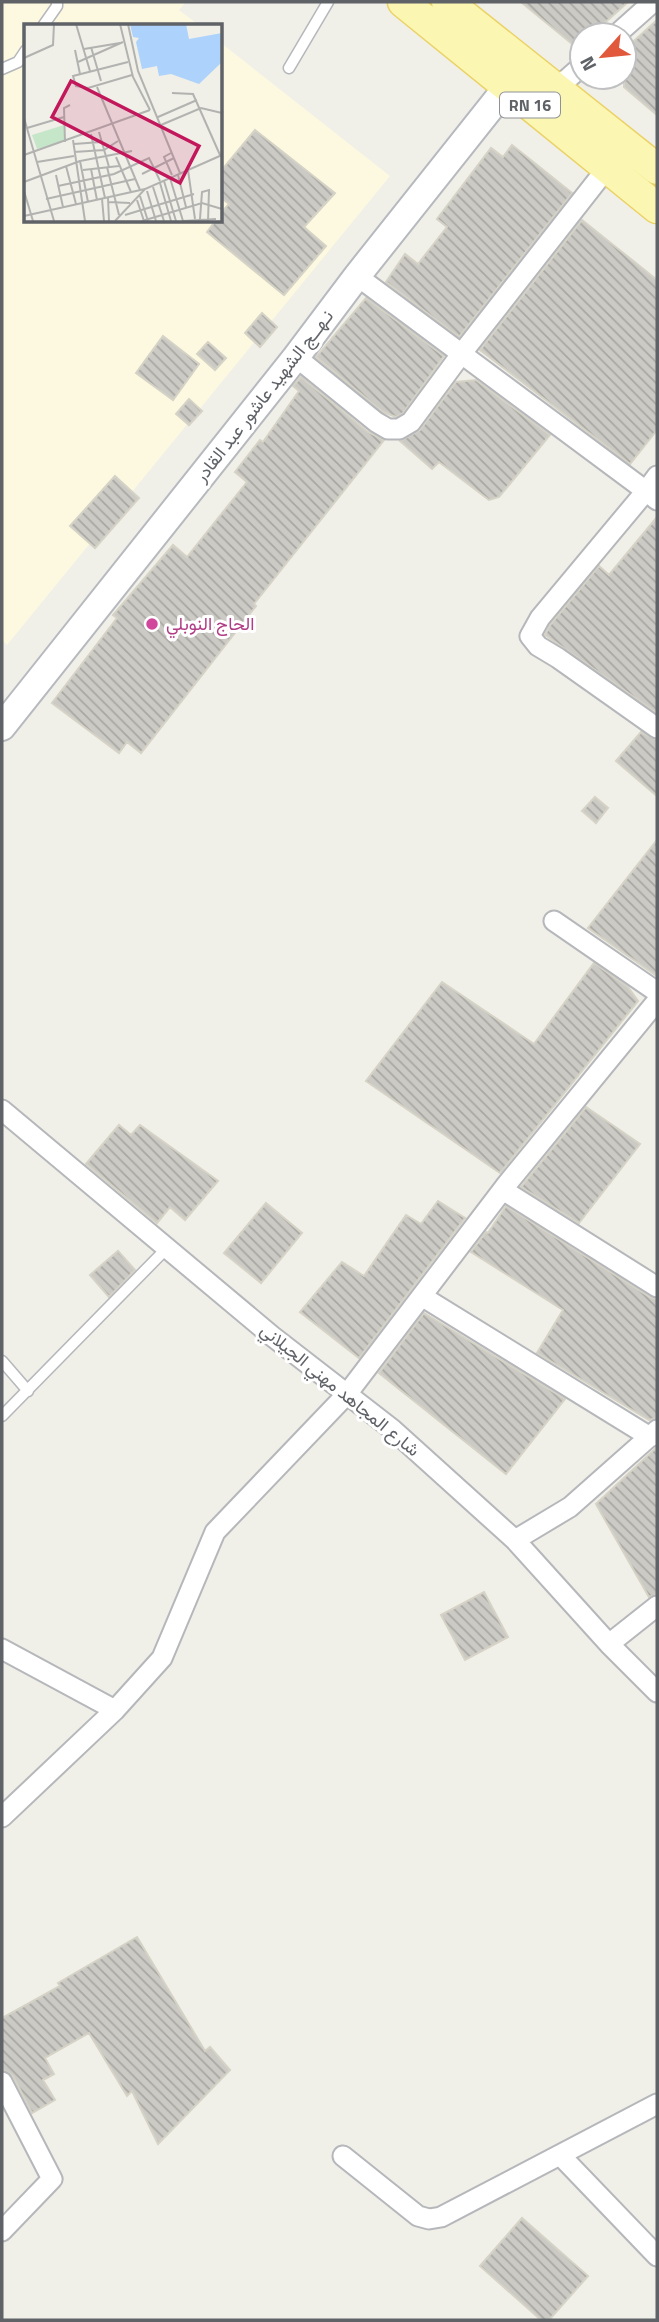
<svg xmlns="http://www.w3.org/2000/svg" width="659" height="2322" viewBox="0 0 659 2322" font-family="'Titillium Web',Vazirmatn,sans-serif">
  <style>
    .commercial { fill: #fdf9e1 }
    .building { fill: url(#building-back-hatch); stroke: #d5d2c6; stroke-width: 2 }
    .lines { fill: none; stroke-linecap: round; stroke-linejoin: round }
    .lane-casing { stroke: #b5b7bb; stroke-width: 13 }
    .street-casing { stroke: #b5b7bb; stroke-width: 23 }
    .secondary-casing { stroke: #b6b9be; stroke-width: 30 }
    .primary-casing { stroke: #ebd266; stroke-width: 33 }
    .lane { stroke: #fff; stroke-width: 10 }
    .street { stroke: #fff; stroke-width: 19 }
    .secondary { stroke: #fff; stroke-width: 26 }
    .primary { stroke: #fbf6b2; stroke-width: 30 }
    .hotel-dot { fill: #d1479c; stroke: #fff; stroke-width: 2.5 }
    .labels { text-anchor: middle; stroke-width: 6; stroke-linejoin: round; paint-order: stroke }
    .shield { fill: #fff; stroke: #8f9195; stroke-width: 2 }
    .shield-label { font-size: 16px; font-weight: bold; fill: #5f6267 }
    .street-label { font-size: 18px; fill: #5f6267; stroke: #fff }
    .hotel-label { font-size: 18px; fill: #b23c85; stroke: #fff; text-anchor: start }
    .inset-road { fill: none; stroke: #b2b3b0; stroke-width: 2 }
    .view { fill: #c2185b; fill-opacity: 0.15; stroke: #c2185b; stroke-width: 3.5 }
    .inset-edge { fill: none; stroke: #5f6267; stroke-width: 3.5 }
  </style>
  <defs>
    <pattern id="building-back-hatch" width="6" height="6" patternUnits="userSpaceOnUse" patternTransform="scale(1.75)"><rect width="6" height="6" fill="#cccac4"/><path d="M-1 5l2 2M0 0l6 6M5-1l2 2" fill="none" stroke="#a9a7a3"/></pattern>
  </defs>
  <rect width="100%" height="100%" fill="#f0efe8"/>
  <path class="commercial" d="M2 2H186L179 10 200 26H26V220H220L221 43 390 176 7 645 2 640Z"/>
  <path class="building" d="M521 2H628L591 35H582V43L577 48Z
    M657 20V115L624 87V50Z
    M255 130 335 193 304 227 326 246 284 295 207 232 216 220H220V214L229 204 220 197V172Z
    M512 145 572 193 459 337 386 282 405 254 418 264 447 227 437 219 491 148 503 157Z
    M582 220 657 280V430L630 464 480 350Z
    M366 298 444 356 403 413 396 417 383 412 316 357Z
    M262 313 277 327 260 347 245 333Z
    M163 336 199 364 173 400 136 373Z
    M208 342 226 358 215 370 197 354Z
    M301 377 368 432 384 440 254 604 256 606 141 753 127 742 119 753 52 703 117 618 113 615 173 545 187 557 247 482 235 472 260 440 263 442 299 391 293 386Z
    M476 380 550 435 499 497 489 500 439 462 432 469 400 441 420 430 456 382Z
    M189 399 202 411 189 425 176 414Z
    M115 476 139 498 95 548 70 526Z
    M657 517V713L545 635 550 625 599 566 609 575Z
    M641 732 657 740V796L616 761Z
    M595 797 608 808 596 823 582 811Z
    M657 840V976L588 928Z
    M594 963 628 987 638 1001 500 1173 366 1081 442 982 534 1044Z
    M586 1107 640 1144 579 1223 521 1187Z
    M119 1125 131 1135 140 1125 218 1181 185 1220 170 1207 157 1223 86 1164Z
    M438 1201 465 1218 359 1358 300 1312 342 1262 364 1276 406 1215 421 1224Z
    M266 1203 302 1233 261 1283 224 1253Z
    M506 1206 650 1297 657 1299V1418L649 1420 537 1353 563 1310 471 1252 486 1232 488 1233Z
    M118 1251 135 1270 109 1297 90 1275Z
    M424 1313 565 1399 506 1474 379 1373Z
    M657 1447V1594L649 1597 596 1504Z
    M484 1592 508 1637 465 1660 441 1615Z
    M137 1937 205 2051 210 2047 230 2070 158 2144 132 2091 127 2096 89 2033 45 2058 54 2074 43 2080 55 2100 32 2113 13 2076 2 2069V2018L60 1986 58 1983Z
    M522 2218 588 2276 549 2320H541L480 2266Z"/>
  <g class="lines">
    <defs>
      <path id="lane" d="M43 26 57 6V2
        M289 68 328 2
        M2 69 18 62 26 50
        M2 1361 28 1391
        M2 1416 167 1248"/>
      <path id="street" d="M616 35 653 2
        M557 88 582 66
        M357 276 646 491 657 476
        M296 357 376 422 388 429H399L411 422 462 353 607 168
        M657 500 646 491 540 618 530 636 538 646 558 658 657 728
        M554 921 657 992
        M2 1110 272 1336 392 1429 515 1540 609 1644 657 1692
        M503 1190 657 1287
        M423 1297 650 1437
        M515 1540 570 1507 657 1430
        M609 1644 657 1606
        M2 1649 115 1710
        M2 1817 115 1710 162 1658 215 1532 347 1394 507 1184 657 1001
        M2 2082 52 2179 2 2231
        M343 2156 418 2216 429 2219 441 2217 657 2104
        M561 2156 657 2256"/>
      <path id="secondary" d="M2 727 296 357 357 276 519 72"/>
      <path id="primary" d="M403 2 657 208
        M447 2 657 169"/>
    </defs>
    <use href="#lane" class="lane-casing"/>
    <use href="#street" class="street-casing"/>
    <use href="#secondary" class="secondary-casing"/>
    <use href="#primary" class="primary-casing"/>
    <use href="#lane" class="lane"/>
    <use href="#street" class="street"/>
    <use href="#secondary" class="secondary"/>
    <use href="#primary" class="primary"/>
  </g>
  <circle class="hotel-dot" cx="152" cy="624" r="7"/>
  <g class="labels">
    <rect class="shield" x="500" y="92.5" width="60" height="25" rx="5"/>
    <g class="shield-label">
      <text x="530" y="111">RN 16</text>
    </g>
    <g class="street-label">
      <text transform="translate(264 396) rotate(-52)" y="6">نـهــج الشهيد عاشور عبد القادر</text>
      <text transform="translate(340 1390) rotate(39)" y="6">شارع المجاهد مهني الجيلاني</text>
    </g>
    <g class="hotel-label">
      <text x="166" y="630">الحاج النوبلي</text>
    </g>
  </g>
  <g transform="translate(24 24)">
    <rect width="198" height="198" fill="#f0efe8"/>
    <path d="M40 101V117L13 125 8 111Z" fill="#c6e6c9"/>
    <path d="M106 0H162L165 15 198 9V38L175 60 147 50 135 52 133 42 118 45 112 18 115 14 109 13Z" fill="#add2fb"/>
    <path class="inset-road" d="M52 0 66 47M96 0 109 53 126 86M104 0 114 47 156 149M67 23 77 57M60 25 96 19M51 26 56 50M0 34 29 21 30 0M54 38 99 18M104 38 49 52 52 62 64 64 108 51M73 63 116 166M148 69 169 70 196 131M134 93 173 76M0 94 30 197M137 101 177 84 198 89M3 104 40 93M75 108 85 143M67 110 81 174M49 116 61 197M41 118 40 84 46 81M50 120 77 118M50 128 80 126 94 117M147 129 140 133 148 151M0 131 126 86M92 133 107 168M13 138 50 132M42 142 52 180M83 143 95 191M67 145 73 176M59 146 95 142M164 146 171 195M32 151 39 183M154 151 162 183M146 154 159 197 192 195M136 157 130 144 150 134M140 157 152 197M0 158 56 137M136 159 147 197M34 162 90 150 125 134 130 144 118 150M129 163 140 197M0 167 9 197M123 167 132 197M116 172 124 197M84 174 85 197M22 175 111 155M78 175 80 197M113 176 120 197M64 178 56 137 108 127M84 178 106 179M101 191 170 170M0 192 121 165M176 195 178 168 185 166 184 197M91 197 121 165 198 131M118 197 178 179 198 185"/>
    <path class="view" d="M47 57 175 122 156 159 28 93Z"/>
    <rect width="198" height="198" class="inset-edge"/>
  </g>
  <rect width="659" height="2322" fill="none" stroke="#5f6267" stroke-width="7"/>
  <g transform="translate(603 56) rotate(243)"><circle r="33" fill="#ffffff" stroke="#bfc0c2" stroke-width="2"/>
  <path d="M0-5L12 26L0 18L-12 26Z" fill="#e2583c"/>
  <text y="-10" font-size="19" font-weight="bold" text-anchor="middle" fill="#5f6267">N</text>
  </g>
</svg>
